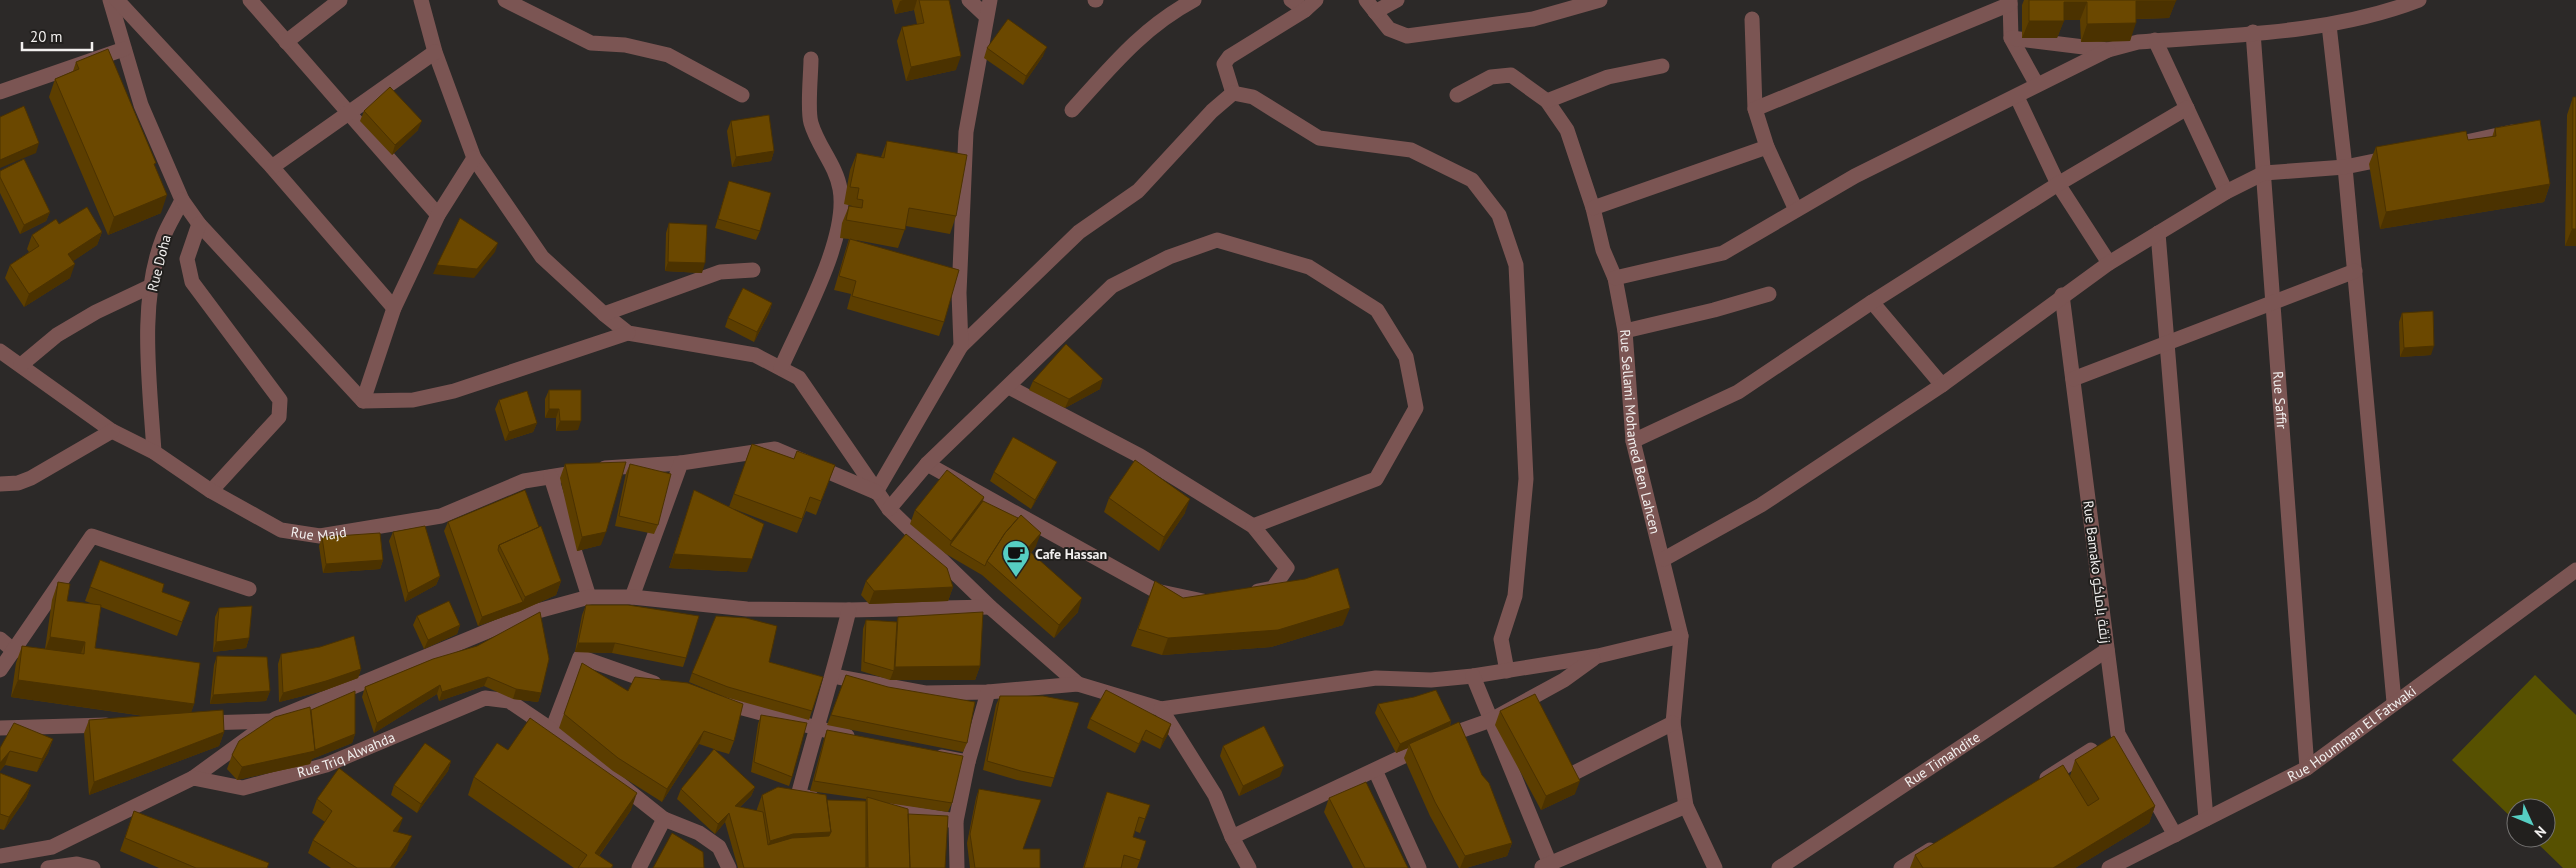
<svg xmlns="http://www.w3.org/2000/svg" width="2576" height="868" viewBox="0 0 2576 868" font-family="'PT Sans',Cairo,sans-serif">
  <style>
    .green { fill: #575101 }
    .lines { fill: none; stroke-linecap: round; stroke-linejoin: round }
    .minor { stroke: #7b5553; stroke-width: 15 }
    .wall { fill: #5c3e00 }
    .shaded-wall { fill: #4b3200 }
    .building { fill: #6b4800; stroke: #4b3200 }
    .labels { text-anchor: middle; stroke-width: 4; stroke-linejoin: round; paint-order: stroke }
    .street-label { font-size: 14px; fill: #f2f0ef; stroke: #22201e }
    .poi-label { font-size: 14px; font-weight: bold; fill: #f2f0ef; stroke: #22201e; text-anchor: start }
  </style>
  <rect width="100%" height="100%" fill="#2c2928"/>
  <path class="green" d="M2535 675 2576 715V868H2563L2532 838H2546V808H2516V822L2452 760Z"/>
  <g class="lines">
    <g class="minor">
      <path d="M110 0 141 105 182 200C176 213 168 225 163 238 138 302 150 385 154 452"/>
      <path d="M117 0 272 167 394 308"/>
      <path d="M250 0 438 215"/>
      <path d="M421 0 435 52 474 158 542 257 604 314 628 333 755 355 799 378 889 509 990 607 1078 684"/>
      <path d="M505 0 591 43 625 45 668 55 742 95"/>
      <path d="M969 0 986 16"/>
      <path d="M1095 0H1096"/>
      <path d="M1291 0 1305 10"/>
      <path d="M1366 0 1389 29 1407 36 1533 19 1600 0"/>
      <path d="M2010 0 2011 38 2037 85"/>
      <path d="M1375 12 1397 0"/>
      <path d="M1752 19 1755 109"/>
      <path d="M2329 25 2345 167 2394 702"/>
      <path id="s1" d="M2253 32 2307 768"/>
      <path d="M2011 38 2108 50 2138 42C2231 35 2331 34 2419 0"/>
      <path d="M2155 40 2226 192"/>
      <path d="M286 42 340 0"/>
      <path d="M0 92 124 49"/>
      <path d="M1233 93 1224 64 1229 57 1305 10 1316 0"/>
      <path id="s2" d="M1457 95 1491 77 1511 75 1547 101 1567 130 1593 208 1603 250 1615 278 1625 331 1633 441 1681 636 1673 723 1686 806 1715 868"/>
      <path d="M2017 97 2058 184 2109 263"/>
      <path d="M1547 101 1608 77 1662 66"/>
      <path d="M1072 110C1111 67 1142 28 1194 0"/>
      <path d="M2466 142 2512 132"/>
      <path d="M1767 147 1796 210"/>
      <path d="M272 167 435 52"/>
      <path d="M182 200 199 224 363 401 413 400 454 391 628 333"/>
      <path d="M1593 208 1767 147 1755 109 2010 4"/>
      <path d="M199 224 187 259 192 282 280 400 279 417 211 491"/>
      <path d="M2158 233 2206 819"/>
      <path d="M1615 278 1723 253 1855 176 2108 50"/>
      <path d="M2062 295 2118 734 2175 835"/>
      <path d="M1872 302 1942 385"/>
      <path d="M604 314 720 272 753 270"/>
      <path d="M1625 331 1714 310 1769 294"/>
      <path d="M961 346 1079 232 1138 191 1212 111 1233 93 1253 97 1319 138 1411 150 1472 180 1499 215 1516 265 1526 479 1515 596 1501 639 1507 671"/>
      <path id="s3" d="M0 351 112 431 154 452 211 491 281 530 320 536 441 516 524 481 580 472"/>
      <path d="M21 365 57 335 96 312 151 286"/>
      <path d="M781 368C801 322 849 238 840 189 836 165 818 147 811 123 807 110 811 74 811 59"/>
      <path d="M2073 379 2355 271"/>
      <path d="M1009 387 1140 456 1253 526 1287 568 1273 588 1258 591"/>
      <path d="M363 401 394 308 438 215 474 158"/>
      <path d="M1633 441 1738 392 1872 302 2058 184 2187 108"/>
      <path d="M927 464 1156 591 1203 601"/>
      <path d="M605 468 681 463"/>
      <path d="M551 477 589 597"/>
      <path d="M0 484 18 483 31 478 112 431"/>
      <path d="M876 492 961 346 959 293 966 132 990 0"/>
      <path d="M889 509 927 464 1112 286 1169 257 1217 240 1309 267 1377 310 1406 357 1416 408 1376 479 1253 526"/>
      <path d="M1664 559 1761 505 1942 385 2109 263 2226 192 2264 173 2345 167 2389 158"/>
      <path d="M632 597 681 463 775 449 876 492"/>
      <path d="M0 639 14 651"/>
      <path d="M0 670 92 536 249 589"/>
      <path d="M833 676 925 693 988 692 1078 684 1161 709 1376 678 1431 680 1473 676 1598 656 1681 636"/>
      <path d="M1473 676 1550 864"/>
      <path d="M724 703 847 736"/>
      <path d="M1161 709 1215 795 1232 837 1249 868"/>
      <path d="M275 719 534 612 589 597H632L747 609 849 610 990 607"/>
      <path d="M204 723 271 721"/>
      <path d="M0 728 106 725"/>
      <path d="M552 730 580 657 654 683"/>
      <path d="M1443 737 1491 720 1564 680 1593 659"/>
      <path d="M942 757 968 762"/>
      <path d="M1375 770 1419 868"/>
      <path d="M1572 774 1673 723"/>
      <path d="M193 778 252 735"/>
      <path d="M2047 778 2091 750"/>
      <path d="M812 798 798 796C814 734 834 673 849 610"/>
      <path d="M889 810 956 821"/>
      <path d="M1232 837 1423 747"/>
      <path id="s4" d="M0 856 52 847 193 778 243 788 326 765 485 698 509 701 552 730 664 819 699 833 719 847 729 868"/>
      <path d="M1542 867 1686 806"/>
      <path d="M48 868 77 864 93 868"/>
      <path d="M639 868 664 819"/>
      <path d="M957 868 956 821 968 762 988 692"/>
      <path id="s5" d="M1779 868 2107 650"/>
      <path d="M1901 868 1930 850"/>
      <path id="s6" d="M2109 868 2307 768 2576 570"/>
    </g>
  </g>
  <path class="wall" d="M892 0H949L956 70 906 81 897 41 902 27 917 24 914 10 895 14Z
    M2024 0H2176L2169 18 2136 19 2130 41 2081 42 2080 20H2064L2057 38H2022V5Z
    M987 48 1043 56 1023 85 984 58Z
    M76 62 155 166 161 213 108 235 49 97 55 79 73 71Z
    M2573 97H2576V246H2565L2567 115Z
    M364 111 418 130 392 155 360 121Z
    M731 121 774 151 771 161 732 167 727 131Z
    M2495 128 2550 184 2544 202 2380 229 2369 164 2376 147 2468 140 2492 137Z
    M887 141 956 216 950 234 906 226 898 248 856 240 944 322 939 336 847 309 851 294 834 290 845 252 849 239 840 238 842 223 849 206H852L844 204 850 170 857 153 881 157Z
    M0 171 50 212 46 221 20 234 0 193Z
    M729 181 760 231 756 240 715 228Z
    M669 223 702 273 665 271 666 233Z
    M59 224 102 232 97 245 73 261 70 278 24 307 5 278 10 265 29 252 27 249 32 235Z
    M772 303 769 313 754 342 725 327 728 318Z
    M2402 313 2431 355 2400 357 2399 322Z
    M1033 381 1100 389 1065 408 1029 390Z
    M549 390 578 430 556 431V418H545V399Z
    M499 400 537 423 533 432 505 441 495 409Z
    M752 444 794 459 835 465 816 515 806 511 797 533 734 509 747 572 669 568 694 490 729 507Z
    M565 464 601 545 577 551 560 478Z
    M630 464 658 525 654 534 615 526 626 473Z
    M1053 471 1031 509 990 481 994 472Z
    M984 497 983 501 1036 546 1031 553 1078 612 1054 638 982 575 946 554 910 524 915 510Z
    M1109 498 1185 513 1159 551 1104 512Z
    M448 522 539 527 561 581 556 595 520 611 478 626 444 531Z
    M393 532 440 576 436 585 405 602 389 541Z
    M322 537 383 560 380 569 323 573 319 546Z
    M100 560 162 592 190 602 177 636 101 607 95 648 194 704 191 712 224 732 219 746 89 795 84 733 89 720 144 716 11 697 16 663 22 646 45 649 52 600 58 582 67 601 93 604 85 601Z
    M866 581 953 587 948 601 869 604 861 595Z
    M1155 581 1183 598 1343 625 1271 647 1162 655 1131 646Z
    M586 605 686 658 683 667 612 653 575 652 582 615Z
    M219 608 249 638 246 648 213 652 215 617Z
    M417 616 460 625 457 634 424 649 413 625Z
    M898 617 980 666 975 680H890L861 671 863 629 866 620 897 622Z
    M281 654 361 669 358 678 323 691 279 702 278 664Z
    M217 656 270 691 266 701 210 704 214 665Z
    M433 659 541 693 538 702 513 699 484 686 439 701 437 694 374 733 362 697 365 687Z
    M769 662 823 677 809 720 725 697 689 682 692 673Z
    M582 663 628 691 734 741 729 754 715 750 755 787 751 796 740 807 757 811V809L762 795 827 800 866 801V799L810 791 824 739 827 730 952 803 948 812 887 803 908 814 945 868H738L725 822 715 834 677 799 681 789 714 749 699 744 662 802 613 771 559 728Z
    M846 675 967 743 963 752 827 725Z
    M1000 696 1054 778 1051 787 1017 780 983 770 996 705Z
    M1378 704 1451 721 1450 726 1512 843 1507 856 1466 868H1459L1430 816 1404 758 1408 748 1396 753 1375 713Z
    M311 710 355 734 352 743 312 759 310 764 237 780 227 769 232 755Z
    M1500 711 1575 794 1541 810 1495 725Z
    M761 715 792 777 789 786 751 772 758 724Z
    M1090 719 1171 724 1168 734 1160 749 1142 740 1135 753 1087 728Z
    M53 739 48 753 37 772 5 765 0 771V748Z
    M1223 746 1280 776 1239 796 1220 756Z
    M508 750 631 810 599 856 613 865 612 868H574L468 795 474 777Z
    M2075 760 2155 806 2149 823 2075 868H1910L1915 855 2070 776Z
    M451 761 448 771 417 813 391 795 394 785Z
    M0 773 31 785 26 798 4 830 0 829Z
    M979 789 1023 849 1040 868H970L967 843 976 798Z
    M1107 792 1145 819 1140 833 1135 831 1133 837 1140 860 1137 868H1083L1102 805Z
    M1329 798 1408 868H1353L1324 812Z
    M317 799 407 850 394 868H331L308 853 313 840 325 822 312 813Z
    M134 811 267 868H159L120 851Z"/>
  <path class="shaded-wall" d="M903 0H917L914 10 895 14 900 1Z
    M2136 1H2176L2169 18 2130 19Z
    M2064 2H2087L2080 20H2057Z
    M2029 21H2064L2057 38H2022Z
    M2136 23 2130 41 2081 42 2087 24Z
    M1047 47 1043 56 1023 85 1026 76Z
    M961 56 956 70 906 81 911 67Z
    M422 121 418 130 392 155 395 145Z
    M39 143 36 153 0 168V160Z
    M774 151 771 161 732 167 736 157Z
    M2550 184 2544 202 2380 229 2386 212Z
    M167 195 161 213 108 235 114 217Z
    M50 212 46 221 20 234 24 225Z
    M2572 229H2576V246H2565Z
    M102 232 97 245 63 268 68 254Z
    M498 243 495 252 474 278 433 274 437 265Z
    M668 262 705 263 702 273 665 271Z
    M75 264 70 278 24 307 29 294Z
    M772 303 769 313 754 342 757 332Z
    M2434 346 2431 355 2400 357 2404 348Z
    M1103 379 1100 389 1065 408 1069 399Z
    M549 409H559L556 418H545Z
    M560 421H581L578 430 556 431Z
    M537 423 533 432 505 441 509 432Z
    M1057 462 1053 471 1031 509 1035 500Z
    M984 497 979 510 950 545 951 541Z
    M1190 499 1185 513 1159 551 1164 537Z
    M606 532 601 545 577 551 582 537Z
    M1041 533 1036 546 1022 563 1027 549Z
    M674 554 752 559 747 572 669 568Z
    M383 560 380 569 323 573 326 564Z
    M440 576 436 585 405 602 408 593Z
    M561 581 556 595 520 611 478 626 482 617 523 602 525 597Z
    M953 587 948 601 869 604 874 591Z
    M1082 598 1078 612 1054 638 1059 625Z
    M1350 608 1343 625 1271 647 1162 655 1168 638Z
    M460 625 457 634 424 649 428 640Z
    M50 637 85 642 79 659 44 654Z
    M249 638 246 648 213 652 216 642Z
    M578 643H615L612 653 575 652Z
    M980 666 975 680H890L895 667Z
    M361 669 358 678 323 691 279 702 283 693Z
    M488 677 484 686 439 701 442 692Z
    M18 680 194 704 188 722 11 697Z
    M440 685 437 694 374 733 377 723Z
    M516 689 541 693 538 702 513 699Z
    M270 691 266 701 210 704 213 695Z
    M1451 721 1448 730 1409 744 1408 748 1396 753 1400 744Z
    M1171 724 1168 734 1160 749 1163 739Z
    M1146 730 1142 740 1135 753 1139 744Z
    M704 731 699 744 662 802 667 789Z
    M224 732 219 746 89 795 94 782Z
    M355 734 352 743 312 759 310 764 237 780 242 767 312 751Z
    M53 739 48 753 37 772 42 759Z
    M10 751 5 765 0 771V763Z
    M451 761 448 771 417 813 421 804Z
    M1284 766 1280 776 1239 796 1243 786Z
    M1580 781 1575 794 1541 810 1546 796Z
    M31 785 26 798 4 830 9 817Z
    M755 787 751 796 732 815 735 806Z
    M637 793 631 810 590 868 595 853Z
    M2155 806 2149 823 2075 868H2053Z
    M729 813 725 822 715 834 718 824Z
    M403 818 398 832 388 845 393 831Z
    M831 832 826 846 765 854 770 841 793 834Z
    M412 836 407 850 394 868H390Z
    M1512 843 1507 856 1466 868H1460L1465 856Z"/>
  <path class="building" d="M919 0H949L961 56 911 67 902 27 924 23Z
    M2029 0H2176V1H2136V23L2087 24V2H2064V21H2029Z
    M1008 19 1047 47 1026 76 987 48Z
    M108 49 156 163 154 164 167 195 114 217 55 79 79 69 76 62Z
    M390 87 422 121 395 145 364 111Z
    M2573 97H2576V229H2572Z
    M24 106 39 143 0 160V117Z
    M769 115 774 151 736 157 731 121Z
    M2540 120 2550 184 2386 212 2376 147 2466 131 2468 140 2496 136 2495 128Z
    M887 141 967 155 956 216 909 208 905 230 846 220 849 206 862 208 863 200 857 199 859 188 850 187 857 153 884 158Z
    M24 159 50 212 24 225 0 177V171Z
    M729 181 771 193 760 231 718 219Z
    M87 207 102 232 68 254 75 264 29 294 10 265 39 246 32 235 56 219 59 224Z
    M460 218 498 243 477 269 437 265Z
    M669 223 707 225 705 263 668 262Z
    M850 239 959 270 944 322 852 296 856 281 839 276Z
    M743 288 772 303 757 332 728 318Z
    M2433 311 2434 346 2404 348 2402 313Z
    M1066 344 1103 379 1069 399 1033 381Z
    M549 390H581V421H560L559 409H549Z
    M527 391 537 423 509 432 499 400Z
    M1013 437 1057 462 1035 500 994 472Z
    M752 444 794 459 797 451 835 465 821 501 810 497 802 519 734 494Z
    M1135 460 1190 499 1164 537 1109 498Z
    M626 462 606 532 582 537 565 464Z
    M630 464 671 474 658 525 619 516Z
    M947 470 984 497 951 541 915 510Z
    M525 490 539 527 499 545 498 550 523 602 482 617 448 522Z
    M694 490 764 524 752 559 674 554Z
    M983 501 1018 518 1005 533 987 561 985 566 950 545Z
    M1021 515 1041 533 1027 549 1082 598 1059 625 987 561 1005 533Z
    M425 526 440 576 408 593 393 532Z
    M541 526 561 581 525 597 499 545Z
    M380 533 383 560 326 564 322 537Z
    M906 534 947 568 953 587 874 591 866 581Z
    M100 560 164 584 162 592 190 602 182 622 90 587Z
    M1338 568 1350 608 1278 630 1168 638 1138 629 1155 581 1183 598 1305 579Z
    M58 582 70 584 67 601 101 605 95 648 200 663 194 704 18 680 22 646 84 654 85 642 50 637Z
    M449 601 460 625 428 640 417 616Z
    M586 605H628L699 616 686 658 615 643H578Z
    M252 606 249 638 216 642 219 608Z
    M540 612 549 659 541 693 516 689 488 677 442 692 440 685 377 723 365 687 433 659 477 646Z
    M983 612 980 666 895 667 898 617Z
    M716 616 746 618 777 626 769 662 823 677 812 711 728 687 692 673Z
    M866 620 897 622 894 671 864 662Z
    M354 636 361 669 326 681 283 693 281 654 320 647Z
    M217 656 267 657 270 691 213 695Z
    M582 663 628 691 635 677 688 683 743 704 734 741 704 731 667 789 618 758 564 714Z
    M846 675 888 687 975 702 967 743 831 715Z
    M1106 690 1171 724 1163 739 1146 730 1139 744 1090 719Z
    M1436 690 1451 721 1400 744 1378 704 1414 697Z
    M355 691V734L315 750 311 710Z
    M1535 694 1580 781 1546 796 1500 711Z
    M1000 696H1043L1079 703 1054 778 1021 771 987 761Z
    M310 707 315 751 242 767 232 755 239 741 275 717Z
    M223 710 224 732 94 782 89 720Z
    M761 715 807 723 792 777 754 762Z
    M530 718 637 793 595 853 613 865 611 868H578L587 855 474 777 497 743 508 750Z
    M1459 722 1482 775 1489 783 1512 843 1465 856 1435 802 1409 744Z
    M14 723 53 739 42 759 10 751 0 763V748Z
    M1264 726 1284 766 1243 786 1223 746Z
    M827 730 963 756 952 803 814 781Z
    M2114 736 2155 806 2053 868H1923L1915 855 2063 765 2088 806 2099 799 2075 760Z
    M425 743 451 761 421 804 394 785Z
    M714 749 755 787 735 806 763 812 768 845 792 838 829 836 831 832 827 800 866 801V868H744L729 813 718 824 681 789Z
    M339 768 403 818 393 831 412 836 390 868H357L313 840 332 811 317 799Z
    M0 773 31 785 9 817 0 814Z
    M1366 782 1408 868H1365L1329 798Z
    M778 787 826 795 831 832 793 834 770 841 762 795Z
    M979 789 1041 800 1023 849H1040V868H975L970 834Z
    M1107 792 1150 805 1145 819 1139 817 1133 837 1146 841 1140 860 1124 855 1121 868H1084Z
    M867 797 908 809 910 868H868Z
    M134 811 269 863 267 868H196L125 838Z
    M908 814 948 816 945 868H910Z
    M672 833 703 852 704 868H653Z"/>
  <defs>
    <symbol id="cafe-pin" viewBox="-11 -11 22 30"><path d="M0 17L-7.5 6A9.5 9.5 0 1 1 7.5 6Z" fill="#56cec3" stroke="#22201e"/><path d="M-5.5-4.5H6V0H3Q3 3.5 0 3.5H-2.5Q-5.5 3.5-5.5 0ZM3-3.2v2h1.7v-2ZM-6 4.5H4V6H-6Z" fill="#111"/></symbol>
  </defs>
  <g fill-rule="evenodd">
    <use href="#cafe-pin" x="1000" y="538" width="32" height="43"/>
  </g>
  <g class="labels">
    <g class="street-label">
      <text transform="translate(159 263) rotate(-76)" y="5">Rue Doha</text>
      <text dy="5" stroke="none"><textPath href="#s1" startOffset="369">Rue Saffir</textPath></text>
      <text dy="5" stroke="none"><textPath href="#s2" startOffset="450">Rue Sellami Mohamed Ben Lahcen</textPath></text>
      <text dy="5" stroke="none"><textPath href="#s3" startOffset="372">Rue Majd</textPath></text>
      <text transform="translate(2097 572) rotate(83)" y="5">Rue Bamako زنقة باماكو</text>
      <text dy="5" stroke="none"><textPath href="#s6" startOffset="278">Rue Houmman El Fatwaki</textPath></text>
      <text dy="5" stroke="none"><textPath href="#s4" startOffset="369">Rue Triq Alwahda</textPath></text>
      <text dy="5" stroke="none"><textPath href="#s5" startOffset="196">Rue Timahdite</textPath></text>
    </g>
    <g class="poi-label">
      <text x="1035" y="559">Cafe Hassan</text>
    </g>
  </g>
  <g transform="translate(2531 823) rotate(134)"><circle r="24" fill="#22201e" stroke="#757372"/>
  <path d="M0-4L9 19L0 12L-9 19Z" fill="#56cec3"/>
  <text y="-8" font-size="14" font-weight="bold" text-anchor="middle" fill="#f2f0ef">N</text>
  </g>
  <path d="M22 42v8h70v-8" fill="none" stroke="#f2f0ef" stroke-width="2.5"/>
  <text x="30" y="42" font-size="15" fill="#f2f0ef" stroke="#22201e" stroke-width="4" paint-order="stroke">20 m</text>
</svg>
